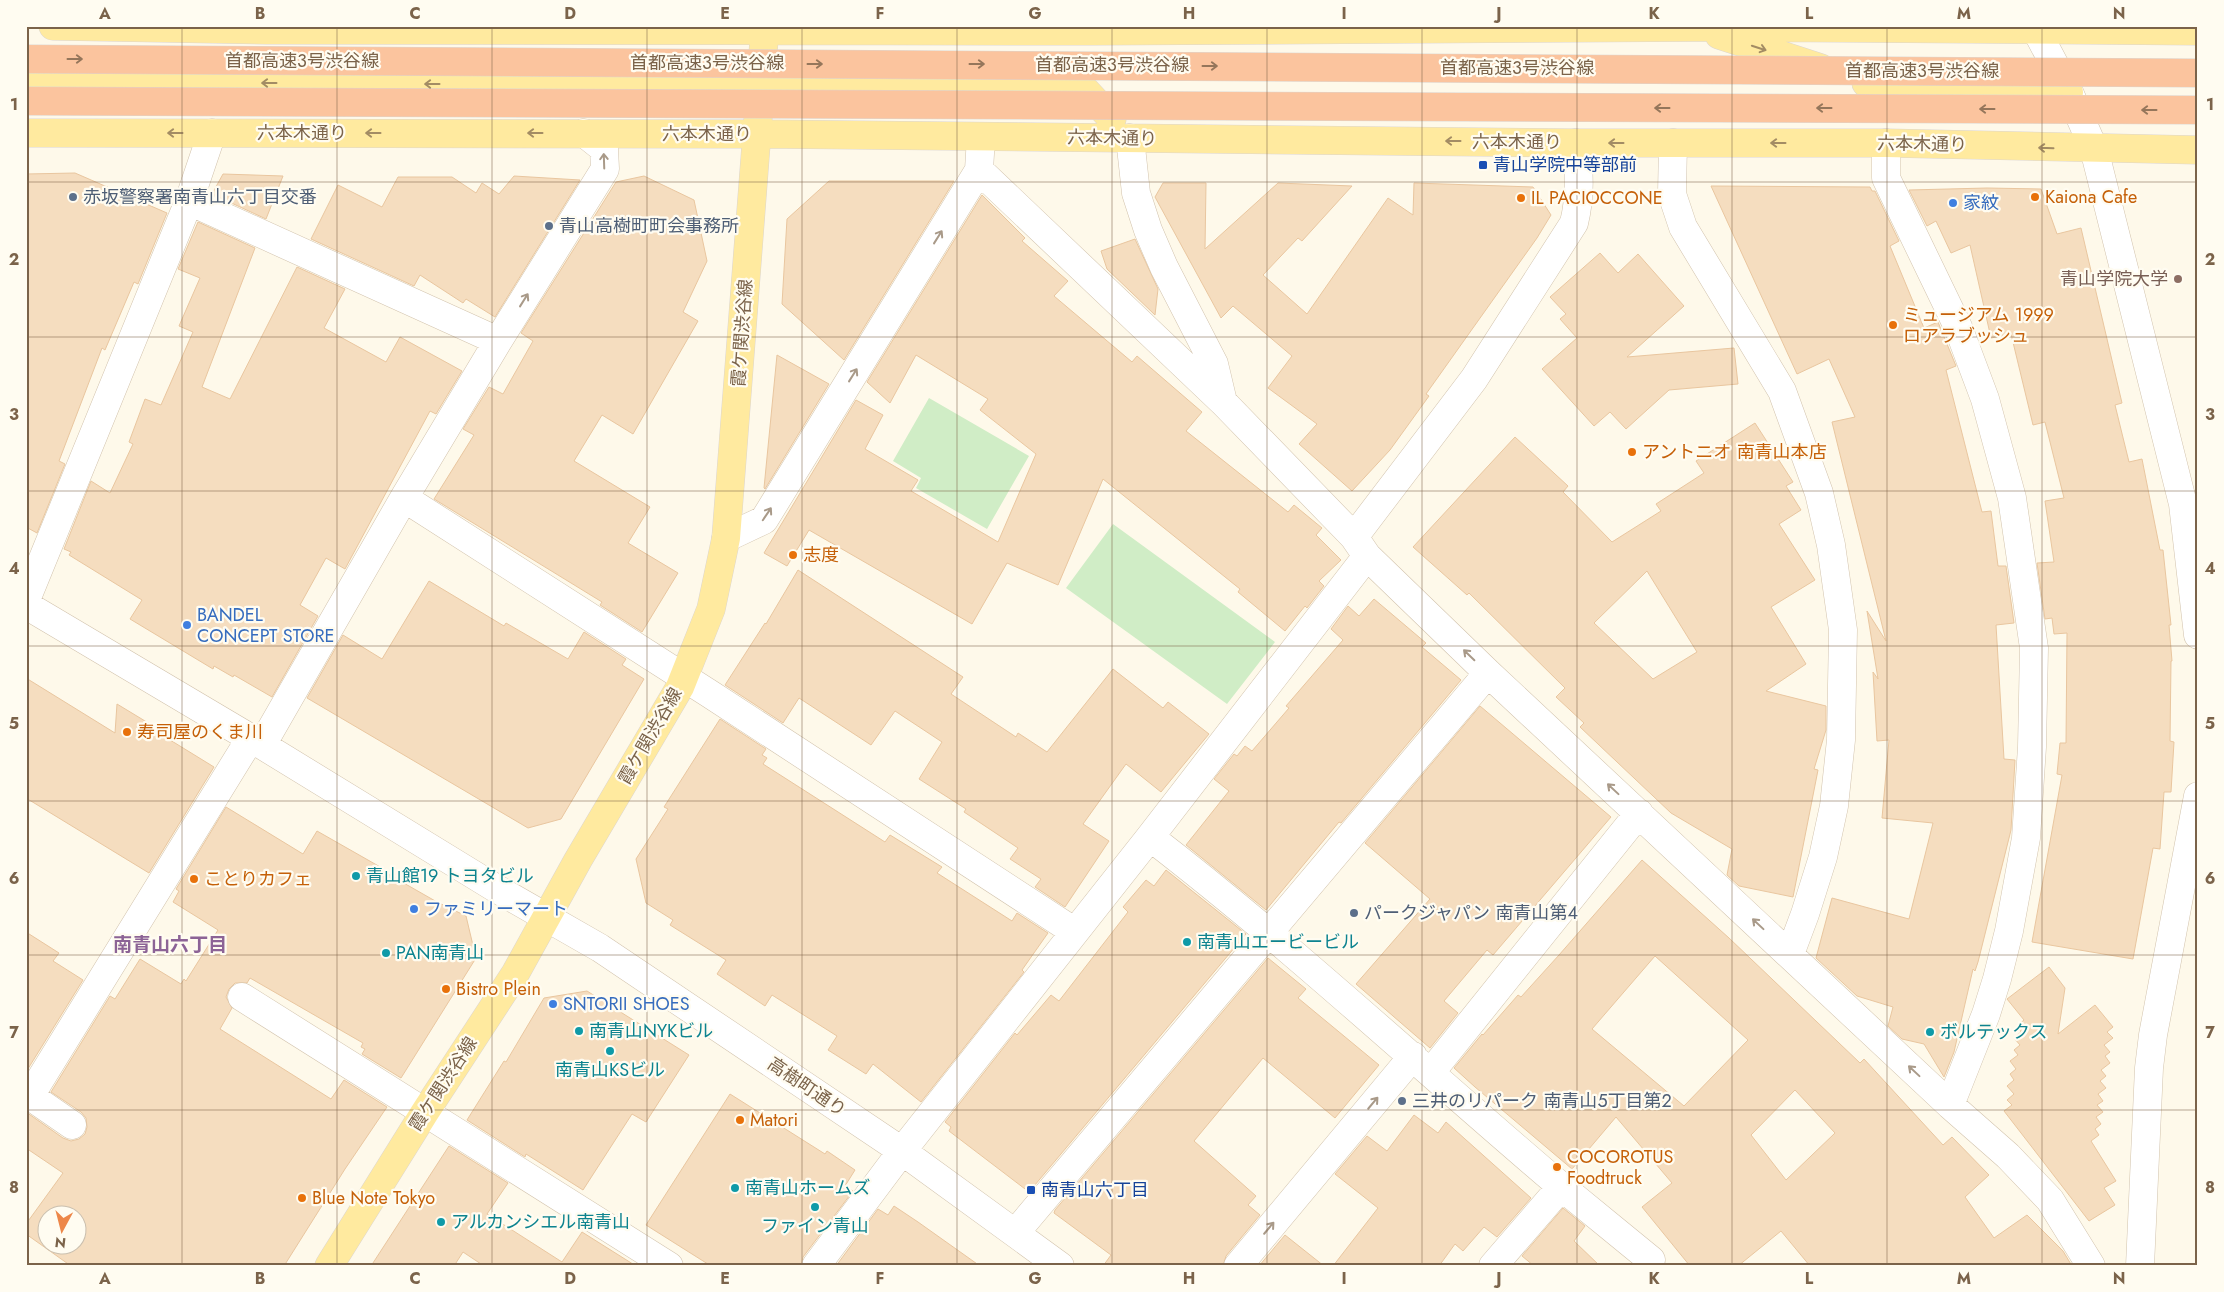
<svg xmlns="http://www.w3.org/2000/svg" width="2224" height="1292" viewBox="0 0 2224 1292" font-family="Jost,'Noto Sans JP',sans-serif">
  <style>
    .green { fill: #d0edc6 }
    .building { fill: #f5ddbf; stroke: #e9c69f; fill-rule: evenodd }
    .lines { fill: none; stroke-linecap: round; stroke-linejoin: round }
    .minor-casing { stroke: #d2c3ad; stroke-width: 29 }
    .major-casing { stroke: #ddd6d0; stroke-width: 29 }
    .minor { stroke: #fff; stroke-width: 28 }
    .major { stroke: #ffea9f; stroke-width: 28 }
    .highway-bridge-casing { stroke: #ddd6d0; stroke-width: 29; stroke-linecap: butt }
    .highway-bridge { stroke: #fbc49e; stroke-width: 28 }
    .oneway { stroke: #a38c64 }
    .oneway2 { stroke: #95765b }
    .oneway3 { stroke: #a99a89 }
    .grid { fill: none; stroke: #7b634a; stroke-width: 1; stroke-opacity: 0.55 }
    .transit-dot { fill: #1a4fb4; stroke: #fffcf1; stroke-width: 2 }
    .service-dot { fill: #5c6f8a; stroke: #fffcf1; stroke-width: 2 }
    .food-dot { fill: #e8710a; stroke: #fffcf1; stroke-width: 2 }
    .shop-dot { fill: #3f7fe0; stroke: #fffcf1; stroke-width: 2 }
    .education-dot { fill: #8d6e63; stroke: #fffcf1; stroke-width: 2 }
    .culture-dot { fill: #0f9aa8; stroke: #fffcf1; stroke-width: 2 }
    .labels { text-anchor: middle; stroke-width: 4.5; stroke-linejoin: round; paint-order: stroke }
    .street-label { font-size: 18px; fill: #7b634a; stroke: #fffcf1 }
    .transit-label { font-size: 18px; fill: #164399; stroke: #fffcf1; text-anchor: start }
    .service-label { font-size: 18px; fill: #4e5e75; stroke: #fffcf1; text-anchor: start }
    .food-label { font-size: 18px; fill: #c56008; stroke: #fffcf1; text-anchor: start }
    .shop-label { font-size: 18px; fill: #366cbe; stroke: #fffcf1; text-anchor: start }
    .education-label { font-size: 18px; fill: #785e54; stroke: #fffcf1; text-anchor: end }
    .culture-label { font-size: 18px; fill: #0d838f; stroke: #fffcf1; text-anchor: start }
    .neighbourhood-label { font-size: 19px; font-weight: bold; fill: #8c6396; stroke: #fffcf1 }
    .neatline { fill: none; stroke: #7b634a; stroke-width: 2 }
    .grid-label { font-size: 16px; text-anchor: middle; font-weight: bold; fill: #7b634a }
  </style>
  <rect width="100%" height="100%" fill="#fef9ea"/>
  <path class="green" d="M929 398 1029 456 987 529 916 488 921 478 893 461Z
    M1113 524 1275 642 1227 704 1066 588Z"/>
  <path class="building" d="M75 173 167 213 138 284 134 282 105 350 102 348 59 461 65 464 37 533 26 527V174Z
    M223 174 283 176 266 219 212 194Z
    M514 176 580 180 495 317 466 299 463 303 420 275 414 286 311 239 338 185 382 207 398 177H452L476 193 482 183 499 194Z
    M644 176 694 200 707 261 683 312 698 321 633 434 602 415 574 461 650 507 628 543 678 573 642 632 600 605 602 602 434 499 474 435 463 429 489 387 503 394 533 341 521 333 616 182Z
    M829 181H954L844 360 782 304 787 219Z
    M1163 183H1206L1205 249 1278 183 1352 186 1302 241 1298 238 1263 275 1307 314 1388 198 1413 215 1414 183 1533 187 1551 215 1537 238 1426 394 1429 396 1390 450 1352 491 1299 444 1317 424 1268 388 1292 356 1233 306 1221 318 1155 197Z
    M1711 186 1870 187 1872 191H1875L1899 241 1890 246 1924 328 1938 322 1956 366 1946 370 1982 512 1991 511 1998 566H2006L2014 623 1996 625 2004 759 2015 760 2011 830 1978 962 1975 971 1973 969 1954 1052 1944 1077 1924 1044 1902 1039 1888 1026 1893 1007 1857 996 1816 958 1832 898 1909 919 1933 823 1882 818 1889 740 1877 741 1873 672 1878 679 1867 611 1886 641 1832 422 1855 417 1829 359 1797 374Z
    M1987 188 2041 189 2057 234 2081 228 2122 403 2115 405 2129 462 2142 459 2160 550H2163L2171 625H2169L2172 661H2171L2170 741 2174 742 2171 792H2164L2160 849 2153 848 2133 959 2032 942 2062 775 2057 774 2060 743H2066L2067 633 2054 634 2052 618 2045 619 2037 563 2054 562 2045 501 2064 498 2045 422 2033 425 2011 334 1991 338 1970 245 1951 253 1936 221 1927 226 1909 190Z
    M982 195 1025 238 1022 241 1068 281 1054 296 1132 362 1137 356 1202 412 1186 431 1288 512 1294 505 1322 528 1316 535 1341 560 1319 581 1324 586 1307 608 1305 606 1285 631 1238 592 1240 589 1103 479 1058 585 1007 563 972 624 809 530 787 566 764 553 856 400 883 415 865 449 918 480 911 491 998 542 1036 454 980 410 988 399 916 355 890 403 867 382Z
    M198 222 255 248 202 387 230 399 297 267 345 289 324 328 386 362 400 337 462 371 436 414 430 411 345 569 326 558 300 605 318 616 272 697 234 675 233 677 214 666 213 669 130 619 142 600 69 555 71 552 64 549 91 481 110 493 133 444 129 442 145 399 161 405 193 332 179 326 200 278 178 269Z
    M1135 239 1158 289 1155 315 1107 269 1101 251Z
    M1600 253 1618 273 1638 254 1684 306 1627 357 1734 348 1738 384 1669 390 1626 429 1610 412 1594 426 1542 369 1577 338 1560 319 1566 314 1550 297Z
    M777 355 829 384 765 489 764 488Z
    M1755 423 1793 482 1786 486 1801 510 1779 524 1815 580 1771 607 1806 664 1766 691 1826 706V730L1814 769 1818 770 1793 897 1739 886 1727 875 1732 849 1671 813 1580 727 1584 723 1556 697 1565 688 1469 593 1467 595 1413 547 1515 437 1568 486 1563 492 1612 542 1661 511 1656 504 1704 473 1696 461ZM1647 571 1697 652 1653 679 1594 623Z
    M798 570 963 677 951 694 1016 737 1018 733 1047 752 1113 669 1163 708 1168 702 1209 734 1161 792 1126 764 1083 824 1109 841 1065 907 1035 887 1041 879 1010 859 1018 848 964 812 966 809 919 779 942 742 895 711 871 745 799 698 783 723 725 685 765 623 766 624Z
    M429 581 504 626 506 623 568 659 584 632 626 659 622 665 644 679 561 819 528 828 307 698 343 635 382 659Z
    M1374 599 1426 643 1422 647 1461 680 1341 823 1339 822 1266 910 1186 845 1229 791 1214 779 1234 754 1237 756 1245 746 1252 751 1289 708 1286 706 1343 640 1331 629 1348 606 1359 616Z
    M26 678 115 733 117 704 150 724 149 727 214 767 149 873 26 798Z
    M1480 706 1611 817 1493 955 1487 950 1444 1001 1458 1013 1430 1048 1356 984 1430 899 1365 843Z
    M720 719 766 749 762 755 767 758 763 764 885 842 890 835 942 867 937 873 1012 921 1017 913 1048 933 1022 970 1024 972 921 1102 873 1064 866 1074 828 1050 837 1036 772 995 765 1006 717 974 726 960 670 925 673 920 646 903 636 859 668 809 664 807Z
    M226 807 303 854 317 831 382 868 381 870 437 902 466 916 476 958 401 1078 362 1054 365 1049 361 1047 363 1043 250 978 247 983H235L229 989 226 997 232 1008 220 1029 331 1099 344 1080 387 1107 345 1169 284 1266H71L26 1234V1224L63 1173 26 1148V1112L63 1138 71 1141 79 1139 85 1134 87 1127 86 1118 81 1112 51 1092 110 996 115 999 140 959 181 984 184 979 186 981 218 930 173 902 179 891 176 889ZM48 1214H78V1244H48Z
    M1642 860 1729 938 1860 1063 1864 1059 1943 1145 1952 1137 1989 1175 1965 1197 1994 1238 2027 1215 2063 1251 2072 1266H1810L1781 1231 1738 1266H1690L1642 1207 1672 1183 1616 1117 1572 1169 1475 1087 1454 1068 1482 1034 1483 1035 1518 995 1521 997 1559 955ZM1655 956 1748 1040 1684 1106 1592 1029ZM1795 1090 1835 1133 1786 1180 1751 1135Z
    M1166 870 1246 934 1029 1192 949 1131 951 1127 945 1122 1015 1033 1017 1035 1051 995 1059 1001 1128 912 1123 907 1146 880 1154 886Z
    M26 932 59 953 53 961 83 980 26 1072Z
    M1268 958 1306 989 1298 998 1379 1065 1335 1118 1263 1058 1194 1141 1256 1196 1248 1205 1260 1215 1226 1256 1223 1266H1103L1111 1255 1054 1213 1055 1210Z
    M2049 967 2065 988 2058 1034 2095 1005 2113 1027 2107 1032 2113 1038 2104 1045 2110 1052 2105 1056 2110 1063 2101 1070 2106 1076 2100 1081 2106 1088 2098 1094 2103 1101 2097 1105 2103 1112 2096 1117 2101 1124 2095 1129 2099 1135 2091 1141 2116 1181 2104 1188 2115 1205 2089 1221 2004 1111 2012 1105 2007 1100 2014 1094 2007 1086 2014 1080 2010 1074 2016 1069 2010 1061 2018 1055 2014 1050 2020 1045 2014 1038 2021 1032 2017 1026 2024 1020 2007 999Z
    M587 991 689 1055 646 1122 632 1114 583 1190 526 1154 525 1157 467 1120 504 1061 506 1062 544 998Z
    M730 1094 825 1154 827 1151 855 1170 845 1186 853 1191 803 1257 801 1266H711L646 1225Z
    M1414 1115 1438 1133 1446 1122 1531 1198 1497 1237 1484 1227 1463 1251 1455 1244 1439 1266H1333L1378 1208 1335 1174 1367 1136 1387 1151Z
    M449 1146 508 1183 487 1214 562 1262 582 1232 636 1266H484L463 1252 454 1266H371Z
    M894 1206 918 1222 980 1266H836L878 1209 888 1215Z
    M1563 1208 1585 1226 1574 1241 1600 1266H1534L1522 1256Z
    M1285 1235 1324 1266H1259Z"/>
  <g class="lines">
    <defs>
      <path id="minor" d="M2034 26 2069 92 2094 149 2183 504 2198 635
        M981 137 979 170 1223 402 1354 537 1367 556 1488 673 1950 1105 2008 1156 2050 1200 2091 1266
        M1130 138 1136 193 1148 230 1164 267 1214 364 1223 402
        M1673 143 1672 194 1683 227 1782 391 1819 493 1831 545 1843 630 1841 740 1834 806 1823 857 1805 914 1790 954
        M1886 143V178L1958 327 1985 399 2012 498 2034 648 2032 747 2026 838 2009 931 1997 979 1986 1014 1950 1105
        M189 201 498 341
        M404 498 710 694 1075 932
        M1354 537 1474 379 1574 223C1581 194 1579 172 1576 143
        M726 538 764 520 979 170
        M26 600 189 201 212 133
        M26 605 262 745 497 889 600 948 902 1151 1060 1266
        M262 745 404 498 498 341 605 169 604 149 584 133
        M1150 837C1293 947 1425 1071 1563 1188 1592 1212 1622 1236 1651 1260
        M242 997 669 1266
        M1431 1072 1639 813
        M72 1125 30 1096 250 739
        M1016 1232 1488 673
        M816 1266 902 1151 1150 837 1367 556
        M1238 1266 1413 1056
        M1493 1266 1561 1187
        M2140 1266 2149 1068 2153 1035 2198 796"/>
      <path id="major" d="M53 26 267 30 1092 31 1734 27 2198 31
        M1719 35 1821 68
        M26 81 1086 91 1112 119
        M1866 83 1872 84 2048 87 2069 92
        M26 133 758 134 1576 143H1886L2198 150
        M329 1266 425 1112 515 974 578 860 680 687 711 609 726 538 764 40"/>
    </defs>
    <use href="#minor" class="minor-casing"/>
    <use href="#major" class="major-casing"/>
    <use href="#minor" class="minor"/>
    <use href="#major" class="major"/>
    <defs>
      <path id="highway-bridge" d="M26 59 2198 73
        M26 101 2198 110"/>
    </defs>
    <use href="#highway-bridge" class="highway-bridge-casing"/>
    <use href="#highway-bridge" class="highway-bridge"/>
  </g>
  <defs><path id="oneway-shaft" d="M-6 0H5M1.5-3L5.5 0L1.5 3" fill="none" stroke-width="1.6" stroke-linecap="round" stroke-linejoin="round" transform="scale(1.25)"/></defs>
  <g class="oneway">
    <use href="#oneway-shaft" transform="translate(1759 48) rotate(18)"/>
    <use href="#oneway-shaft" transform="translate(269 83) rotate(-180)"/>
    <use href="#oneway-shaft" transform="translate(432 84) rotate(-180)"/>
    <use href="#oneway-shaft" transform="translate(175 133) rotate(-180)"/>
    <use href="#oneway-shaft" transform="translate(373 133) rotate(-180)"/>
    <use href="#oneway-shaft" transform="translate(535 133) rotate(-180)"/>
    <use href="#oneway-shaft" transform="translate(1453 141) rotate(-180)"/>
    <use href="#oneway-shaft" transform="translate(1616 143) rotate(-180)"/>
    <use href="#oneway-shaft" transform="translate(1778 143) rotate(-180)"/>
    <use href="#oneway-shaft" transform="translate(2046 148) rotate(-178)"/>
  </g>
  <g class="oneway2">
    <use href="#oneway-shaft" transform="translate(75 59)"/>
    <use href="#oneway-shaft" transform="translate(815 64)"/>
    <use href="#oneway-shaft" transform="translate(977 64)"/>
    <use href="#oneway-shaft" transform="translate(1210 66)"/>
    <use href="#oneway-shaft" transform="translate(1662 108) rotate(-180)"/>
    <use href="#oneway-shaft" transform="translate(1824 108) rotate(-180)"/>
    <use href="#oneway-shaft" transform="translate(1987 109) rotate(-180)"/>
    <use href="#oneway-shaft" transform="translate(2149 110) rotate(-180)"/>
  </g>
  <g class="oneway3">
    <use href="#oneway-shaft" transform="translate(604 161) rotate(-92)"/>
    <use href="#oneway-shaft" transform="translate(938 237) rotate(-58)"/>
    <use href="#oneway-shaft" transform="translate(524 300) rotate(-58)"/>
    <use href="#oneway-shaft" transform="translate(853 375) rotate(-58)"/>
    <use href="#oneway-shaft" transform="translate(767 514) rotate(-56)"/>
    <use href="#oneway-shaft" transform="translate(1469 655) rotate(-136)"/>
    <use href="#oneway-shaft" transform="translate(1613 789) rotate(-137)"/>
    <use href="#oneway-shaft" transform="translate(1758 924) rotate(-137)"/>
    <use href="#oneway-shaft" transform="translate(1914 1071) rotate(-137)"/>
    <use href="#oneway-shaft" transform="translate(1373 1103) rotate(-50)"/>
    <use href="#oneway-shaft" transform="translate(1269 1228) rotate(-50)"/>
  </g>
  <path class="grid" d="M182 26V1266M337 26V1266M492 26V1266M647 26V1266M802 26V1266M957 26V1266M1112 26V1266M1267 26V1266M1422 26V1266M1577 26V1266M1732 26V1266M1887 26V1266M2042 26V1266M26 182H2198M26 337H2198M26 491H2198M26 646H2198M26 801H2198M26 955H2198M26 1110H2198"/>
  <g class="transit-dot">
    <rect x="1478" y="160" width="10" height="10" rx="2.5"/>
    <rect x="1026" y="1185" width="10" height="10" rx="2.5"/>
  </g>
  <g class="service-dot">
    <circle cx="73" cy="197" r="5"/>
    <circle cx="549" cy="226" r="5"/>
    <circle cx="1354" cy="913" r="5"/>
    <circle cx="1402" cy="1101" r="5"/>
  </g>
  <g class="food-dot">
    <circle cx="2035" cy="197" r="5"/>
    <circle cx="1521" cy="198" r="5"/>
    <circle cx="1893" cy="325" r="5"/>
    <circle cx="1632" cy="452" r="5"/>
    <circle cx="793" cy="555" r="5"/>
    <circle cx="127" cy="732" r="5"/>
    <circle cx="194" cy="879" r="5"/>
    <circle cx="446" cy="989" r="5"/>
    <circle cx="740" cy="1120" r="5"/>
    <circle cx="1557" cy="1167" r="5"/>
    <circle cx="302" cy="1198" r="5"/>
  </g>
  <g class="shop-dot">
    <circle cx="1953" cy="203" r="5"/>
    <circle cx="187" cy="625" r="5"/>
    <circle cx="414" cy="909" r="5"/>
    <circle cx="553" cy="1004" r="5"/>
  </g>
  <circle class="education-dot" cx="2178" cy="279" r="5"/>
  <g class="culture-dot">
    <circle cx="356" cy="876" r="5"/>
    <circle cx="1187" cy="942" r="5"/>
    <circle cx="386" cy="953" r="5"/>
    <circle cx="579" cy="1031" r="5"/>
    <circle cx="1930" cy="1032" r="5"/>
    <circle cx="610" cy="1051" r="5"/>
    <circle cx="735" cy="1188" r="5"/>
    <circle cx="815" cy="1207" r="5"/>
    <circle cx="441" cy="1222" r="5"/>
  </g>
  <g class="labels">
    <g class="street-label">
      <text x="302" y="67">首都高速3号渋谷線</text>
      <text x="707" y="69">首都高速3号渋谷線</text>
      <text x="1112" y="71">首都高速3号渋谷線</text>
      <text x="1517" y="74">首都高速3号渋谷線</text>
      <text x="1922" y="77">首都高速3号渋谷線</text>
      <text x="302" y="139">六本木通り</text>
      <text x="707" y="140">六本木通り</text>
      <text transform="translate(1112 138) rotate(1)" y="6">六本木通り</text>
      <text x="1517" y="148">六本木通り</text>
      <text transform="translate(1922 144) rotate(1)" y="6">六本木通り</text>
      <text transform="translate(742 333) rotate(-86)" y="6">霞ケ関渋谷線</text>
      <text transform="translate(650 736) rotate(-60)" y="6">霞ケ関渋谷線</text>
      <text transform="translate(443 1084) rotate(-57)" y="6">霞ケ関渋谷線</text>
      <text transform="translate(807 1087) rotate(34)" y="6">高樹町通り</text>
    </g>
    <g class="transit-label">
      <text x="1493" y="171">青山学院中等部前</text>
      <text x="1041" y="1196">南青山六丁目</text>
    </g>
    <g class="service-label">
      <text x="83" y="203">赤坂警察署南青山六丁目交番</text>
      <text x="559" y="232">青山高樹町町会事務所</text>
      <text x="1364" y="919">パークジャパン 南青山第4</text>
      <text x="1412" y="1107">三井のリパーク 南青山5丁目第2</text>
    </g>
    <g class="food-label">
      <text x="2045" y="203">Kaiona Cafe</text>
      <text x="1531" y="204">IL PACIOCCONE</text>
      <text x="1903" y="321">ミュージアム 1999<tspan x="1903" dy="21">ロアラブッシュ</tspan></text>
      <text x="1642" y="458">アントニオ 南青山本店</text>
      <text x="803" y="561">志度</text>
      <text x="137" y="738">寿司屋のくま川</text>
      <text x="204" y="885">ことりカフェ</text>
      <text x="456" y="995">Bistro Plein</text>
      <text x="750" y="1126">Matori</text>
      <text x="1567" y="1163">COCOROTUS<tspan x="1567" dy="21">Foodtruck</tspan></text>
      <text x="312" y="1204">Blue Note Tokyo</text>
    </g>
    <g class="shop-label">
      <text x="1963" y="209">家紋</text>
      <text x="197" y="621">BANDEL<tspan x="197" dy="21">CONCEPT STORE</tspan></text>
      <text x="424" y="915">ファミリーマート</text>
      <text x="563" y="1010">SNTORII SHOES</text>
    </g>
    <g class="education-label">
      <text x="2168" y="285">青山学院大学</text>
    </g>
    <g class="culture-label">
      <text x="366" y="882">青山館19 トヨタビル</text>
      <text x="1197" y="948">南青山エービービル</text>
      <text x="396" y="959">PAN南青山</text>
      <text x="589" y="1037">南青山NYKビル</text>
      <text x="1940" y="1038">ボルテックス</text>
      <text x="610" y="1076" text-anchor="middle">南青山KSビル</text>
      <text x="745" y="1194">南青山ホームズ</text>
      <text x="451" y="1228">アルカンシエル南青山</text>
      <text x="815" y="1232" text-anchor="middle">ファイン青山</text>
    </g>
    <g class="neighbourhood-label">
      <text x="170" y="951">南青山六丁目</text>
    </g>
  </g>
  <rect width="2224" height="1292" fill="none" stroke="#fffcf1" stroke-width="55"/>
  <g transform="translate(62 1230) rotate(187)"><circle r="24" fill="#fffcf1" stroke="#cabfae"/>
  <path d="M0-4L9 19L0 12L-9 19Z" fill="#ed8749"/>
  <text y="-8" font-size="14" font-weight="bold" text-anchor="middle" fill="#7b634a">N</text>
  </g>
  <rect x="28" y="28" width="2168" height="1236" class="neatline"/>
  <g class="grid-label">
    <text x="105" y="19">A</text>
    <text x="260" y="19">B</text>
    <text x="415" y="19">C</text>
    <text x="570" y="19">D</text>
    <text x="725" y="19">E</text>
    <text x="880" y="19">F</text>
    <text x="1035" y="19">G</text>
    <text x="1189" y="19">H</text>
    <text x="1344" y="19">I</text>
    <text x="1499" y="19">J</text>
    <text x="1654" y="19">K</text>
    <text x="1809" y="19">L</text>
    <text x="1964" y="19">M</text>
    <text x="2119" y="19">N</text>
    <text x="14" y="110">1</text>
    <text x="2210" y="110">1</text>
    <text x="14" y="265">2</text>
    <text x="2210" y="265">2</text>
    <text x="14" y="420">3</text>
    <text x="2210" y="420">3</text>
    <text x="14" y="574">4</text>
    <text x="2210" y="574">4</text>
    <text x="14" y="729">5</text>
    <text x="2210" y="729">5</text>
    <text x="14" y="884">6</text>
    <text x="2210" y="884">6</text>
    <text x="14" y="1038">7</text>
    <text x="2210" y="1038">7</text>
    <text x="14" y="1193">8</text>
    <text x="2210" y="1193">8</text>
    <text x="105" y="1284">A</text>
    <text x="260" y="1284">B</text>
    <text x="415" y="1284">C</text>
    <text x="570" y="1284">D</text>
    <text x="725" y="1284">E</text>
    <text x="880" y="1284">F</text>
    <text x="1035" y="1284">G</text>
    <text x="1189" y="1284">H</text>
    <text x="1344" y="1284">I</text>
    <text x="1499" y="1284">J</text>
    <text x="1654" y="1284">K</text>
    <text x="1809" y="1284">L</text>
    <text x="1964" y="1284">M</text>
    <text x="2119" y="1284">N</text>
  </g>
</svg>
